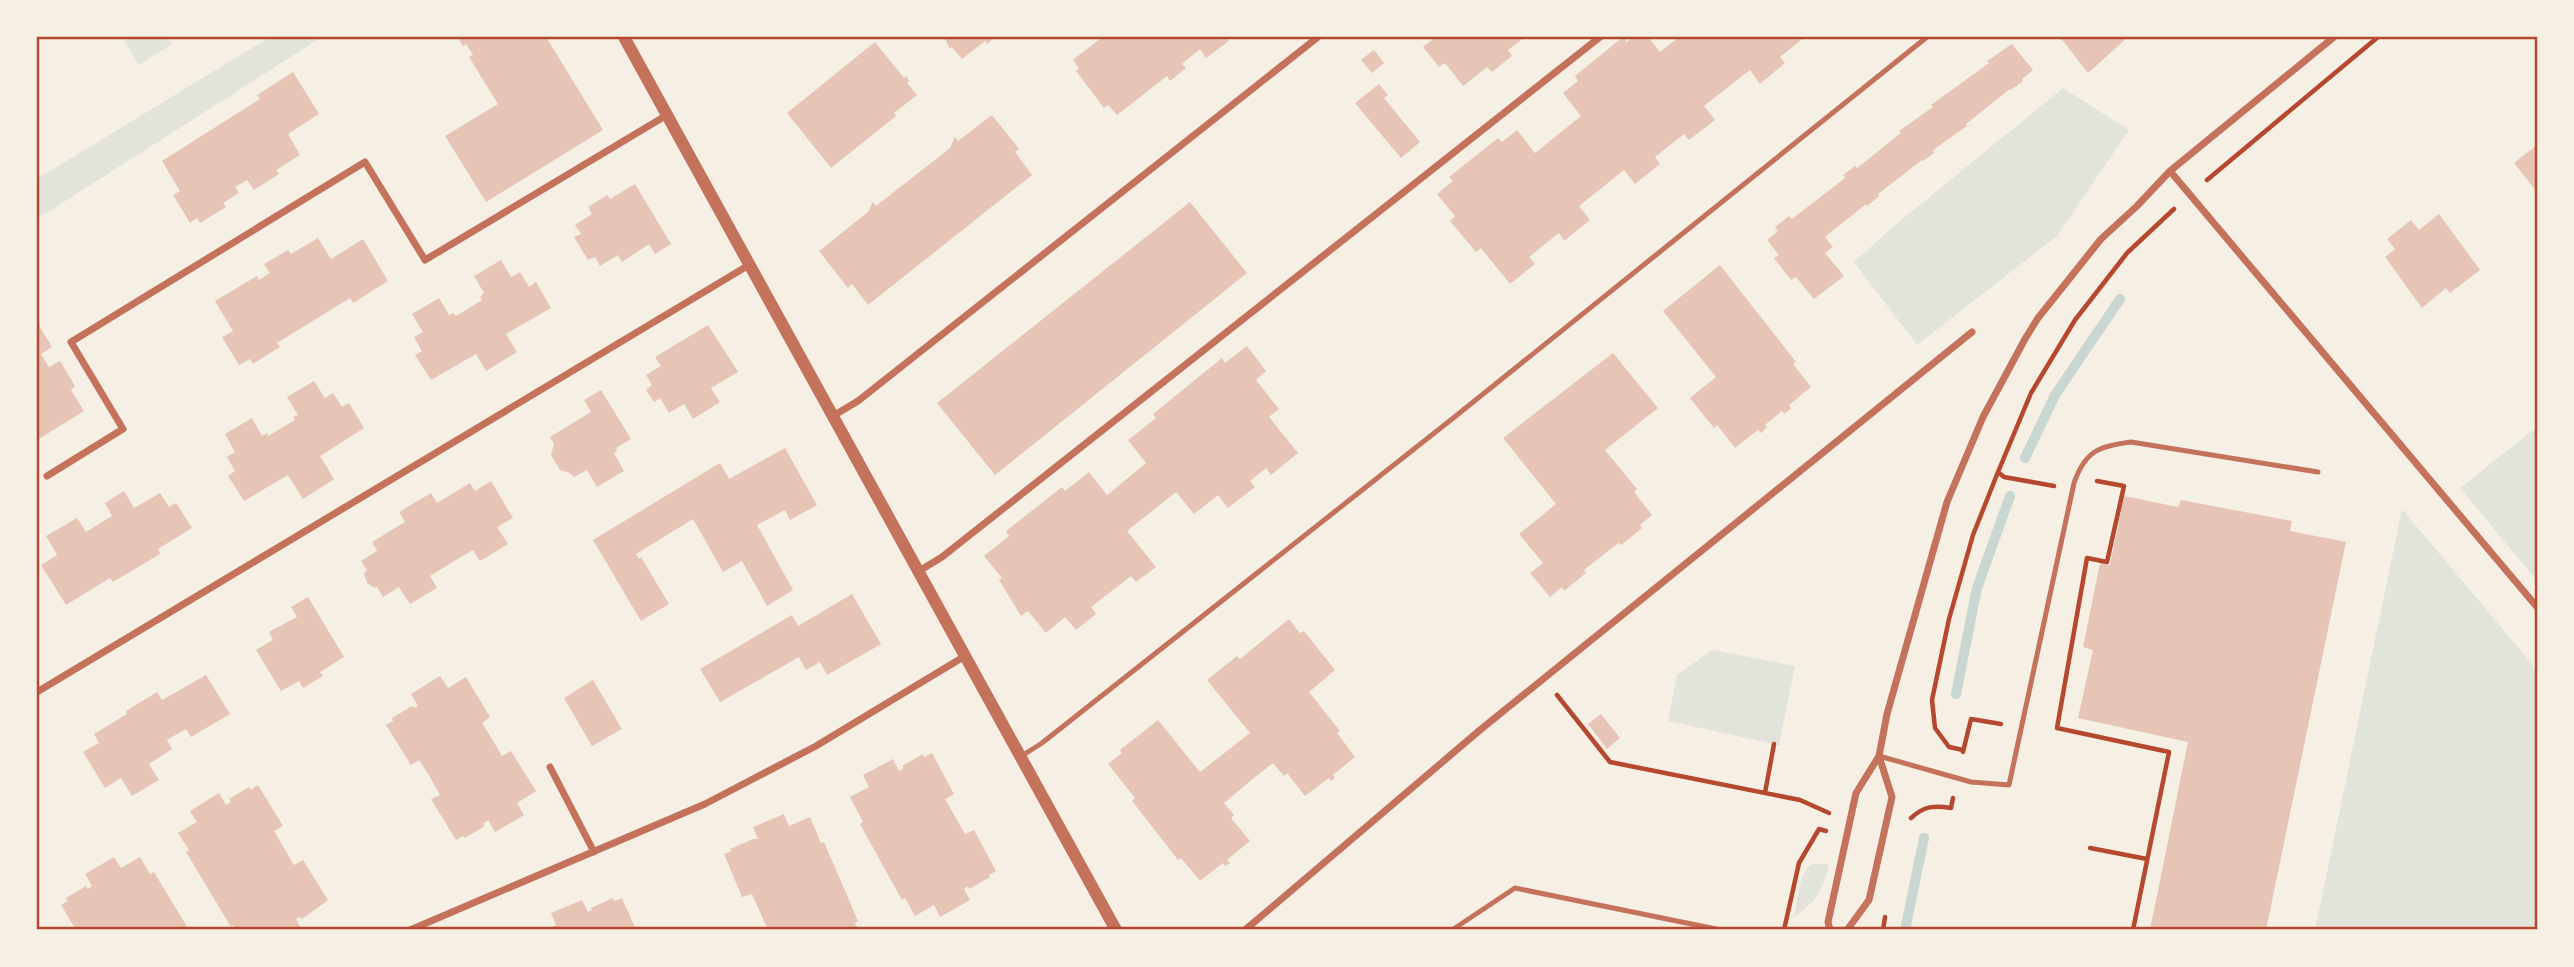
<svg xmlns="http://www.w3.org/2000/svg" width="2574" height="967" viewBox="0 0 2574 967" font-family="'Source Sans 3',sans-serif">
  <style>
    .green { fill: #e2e4dc }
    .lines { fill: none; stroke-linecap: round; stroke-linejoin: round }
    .stream { stroke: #c9d6d2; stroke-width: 10 }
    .building { fill: #e6c5b7 }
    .path { stroke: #b5482f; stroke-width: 4.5 }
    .service { stroke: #c5725c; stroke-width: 5 }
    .minor { stroke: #c5725c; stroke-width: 7 }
    .tertiary { stroke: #c5725c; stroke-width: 12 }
    .neatline { fill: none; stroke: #b5482f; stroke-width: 2.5 }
  </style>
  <rect width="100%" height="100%" fill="#f6efe4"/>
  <path class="green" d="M122 37H168L172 44 139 65Z
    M270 37H322L37 219V179Z
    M2063 88 2129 130 2057 236 1917 345 1854 262 1894 226Z
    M2537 427V581L2460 488Z
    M2402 509 2537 670V930H2315Z
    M1712 650 1795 666 1779 745 1668 721 1677 675Z
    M1814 863 1829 865C1823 889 1816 903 1794 917 1798 901 1798 870 1814 863Z"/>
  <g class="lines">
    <path class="stream" d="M2025 458 2055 395 2120 299
      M1956 694 1977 588 2010 496
      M1905 930 1924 838"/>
  </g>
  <path class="building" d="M457 37H546L603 130 486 202 445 136 498 104 469 57 473 55 466 44 463 46Z
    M944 37H995L987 44 985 41 962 59 952 47 950 49Z
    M1102 37H1225L1229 41 1206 58 1200 49 1182 64 1186 68 1170 81 1167 76 1117 115 1108 105 1104 108 1076 71 1079 68 1073 60Z
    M1436 37H1525L1508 50 1512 56 1492 72 1487 67 1463 86 1445 63 1439 67 1423 47Z
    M1623 37 1627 42 1633 37H1648L1660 52 1679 37H1805L1780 57 1785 63 1760 84 1750 70 1704 106 1715 120 1689 140 1684 134 1655 157 1660 164 1635 184 1624 170 1579 206 1590 220 1564 241 1559 233 1529 257 1535 264 1510 284 1481 248 1476 252 1450 221 1455 216 1437 194 1453 181 1449 177 1498 138 1502 142 1517 130 1535 153 1581 116 1563 93 1578 81 1575 76Z
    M2060 37H2128L2088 73Z
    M875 42 904 78 906 76 909 81 907 83 917 95 894 113 896 116 831 168 787 113Z
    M2012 44 2033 70 2022 79 2023 81 2011 90 2010 89 1966 124 1967 126 1933 150 1934 153 1923 161 1922 160 1878 194 1879 196 1867 206 1866 204 1825 237 1833 247 1825 253 1844 276 1814 299 1796 277 1791 280 1774 258 1779 255 1767 240 1778 231 1775 227 1789 216 1792 219 1845 178 1843 175 1855 166 1857 168 1901 133 1899 131 1933 107 1931 105 1989 63 1987 61Z
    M1374 50 1384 63 1372 73 1361 60Z
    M293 72 319 114 288 134 300 155 276 170 279 174 254 190 247 180 235 187 239 193 223 203 226 207 200 223 197 218 190 223 173 195 180 191 162 161 260 99 257 95Z
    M1379 84 1388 95 1384 98 1420 142 1401 158 1355 103Z
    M992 115 1019 149 1015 152 1032 175 868 305 852 284 848 288 819 251 868 212 873 202 876 206 950 148 955 137 958 141Z
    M2537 145V192L2514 163Z
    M635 184 671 244 655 254 649 244 622 262 618 255 600 266 595 257 588 260 574 237 581 234 575 225 592 214 588 207 607 195 610 199Z
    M1190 202 1247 273 995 475 937 403Z
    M2439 214 2480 270 2450 293 2446 288 2422 308 2385 257 2395 249 2387 239 2411 220 2419 230Z
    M318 238 331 259 363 239 388 281 353 303 350 298 277 343 280 347 253 364 250 359 239 365 222 337 233 331 215 301 257 276 259 280 270 273 264 264 288 250 291 254Z
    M501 260 511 277 520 272 529 287 536 282 551 308 506 334 517 352 486 371 476 354 431 380 415 355 422 351 414 337 423 332 412 314 439 298 449 315 453 313 456 316 482 300 480 297 484 293 474 276Z
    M1720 265 1796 362 1793 364 1811 387 1789 405 1791 409 1784 414 1782 411 1765 425 1767 427 1761 433 1758 430 1735 448 1717 425 1714 428 1690 398 1716 377 1663 311Z
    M37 322 52 347 41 354 49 367 60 361 75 386 71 390 84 411 37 440Z
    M708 325 738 372 711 388 720 402 693 419 684 404 669 413 660 398 654 402 646 390 652 385 646 375 661 366 655 357Z
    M1247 346 1266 371 1256 380 1279 409 1269 417 1298 453 1271 475 1266 468 1250 481 1255 487 1228 508 1218 495 1194 514 1176 492 1127 531 1156 567 1136 582 1131 576 1091 607 1096 614 1076 630 1065 617 1046 633 1028 611 1021 616 999 580 1002 578 984 556 1009 536 1006 531 1062 487 1065 491 1089 472 1107 495 1111 492 1146 463 1128 440 1156 418 1153 414 1222 358 1225 363Z
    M1613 353 1658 408 1605 450 1637 489 1634 492 1652 515 1640 525 1642 528 1621 545 1618 543 1584 570 1586 573 1564 591 1562 587 1550 597 1530 573 1543 563 1519 534 1556 504 1503 438Z
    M314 381 325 398 333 393 342 407 349 403 364 428 320 456 334 479 303 499 288 475 244 501 228 476 235 471 227 457 235 452 225 434 252 418 262 436 267 433 268 436 295 420 293 417 298 415 287 397Z
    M601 390 631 439 616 448 617 451 614 453 624 471 597 487 587 470 574 477 570 473 560 470 551 455 554 444 550 437 591 412 584 400Z
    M785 448 817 505 790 520 785 510 757 525 793 590 767 606 742 561 723 572 693 519 636 554 639 559 641 557 669 604 641 621 593 540 720 463 729 479Z
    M491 481 513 518 497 527 508 544 480 561 473 550 451 563 430 576 437 588 410 604 399 587 383 597 377 587 374 588 367 583 364 574 367 570 361 561 377 551 372 542 405 522 399 512 431 493 437 503 470 483 475 491Z
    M124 491 134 508 160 493 169 507 176 503 192 528 158 549 160 554 113 582 110 578 66 605 41 565 57 555 46 536 77 518 86 532 112 516 105 503Z
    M2124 496 2178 507 2181 500 2292 521 2290 531 2346 542 2266 930H2150L2188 742 2078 718 2093 650 2083 647 2100 563 2110 565Z
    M852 594 881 644 827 675 820 662 806 670 799 657 720 702 700 669 792 615 798 626Z
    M308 597 344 657 320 672 323 676 303 688 299 681 281 691 256 650 273 640 269 632 297 617 291 607Z
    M1289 619 1300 633 1304 631 1335 670 1309 692 1340 731 1337 733 1355 757 1333 775 1335 778 1331 781 1329 778 1305 796 1287 773 1284 776 1273 763 1249 782 1224 803 1234 815 1231 818 1250 841 1227 860 1230 863 1225 866 1223 863 1200 881 1181 858 1178 860 1132 801 1135 798 1108 764 1122 753 1120 750 1158 720 1200 772 1250 733 1207 680 1237 656 1240 659Z
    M206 675 230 714 191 737 186 729 167 740 172 749 149 764 159 780 132 796 121 778 105 788 83 752 99 743 94 734 127 714 126 711 157 692 162 700Z
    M440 676 448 688 466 677 490 717 482 723 492 739 502 756 511 751 536 791 517 803 524 815 495 832 488 820 483 824 485 826 465 838 463 836 456 840 431 799 440 795 430 777 419 760 411 765 386 725 393 721 392 718 412 706 414 708 418 706 411 694Z
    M593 680 622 729 592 746 564 698Z
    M1601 714 1620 738 1607 749 1588 724Z
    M932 753 954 794 945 799 965 834 974 830 996 871 989 875 990 877 969 889 968 886 964 889 970 900 940 917 934 905 915 916 905 898 902 900 860 824 863 822 850 797 869 787 863 775 893 759 899 771 904 768 902 766 923 754 924 757Z
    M258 785 283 826 274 831 294 865 303 860 328 900 302 919 300 917 296 919 302 930H237L233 925 231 927 186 852 189 850 178 833 197 822 190 811 219 793 226 805 231 802 229 799 249 787 251 790Z
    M784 814 789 826 810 817 821 843 824 842 858 921 855 923 858 930H768L752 894 742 897 724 854 731 851 730 849 753 839H758L753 827Z
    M114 857 121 868 140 857 150 874 154 872 189 930H76L61 905 68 901 66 898 86 886 88 889 92 886 85 874Z
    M613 898 614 901 622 898 636 930H545L556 925 551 913 582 900 588 912 592 910 591 908Z"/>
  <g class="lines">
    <path class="path" d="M2207 180 2378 37
      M1998 472 2004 477 2054 486
      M2097 481 2124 486 2107 562 2087 558 2057 728 2169 752 2133 930
      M1557 695 1610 762 1800 800 1829 813
      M1963 750 1949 747 1935 728 1932 700 1949 619 1973 535 1998 472 2031 393 2075 320 2127 253 2174 209
      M1963 752 1971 719 2001 724
      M1765 793 1774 744
      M1911 818C1924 806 1934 805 1951 808L1953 798
      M2090 848 2147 859
      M1784 930 1799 863 1819 829 1826 831
      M1883 930 1885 917"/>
    <path class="service" d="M1879 756 1971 782 2009 785 2074 483C2085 451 2099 446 2131 442L2318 472
      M1020 757 1042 743 1452 419 1927 37
      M1452 930 1515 888 1721 930"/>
    <path class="minor" d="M2170 171 2537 607
      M833 416 858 401 1318 37
      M47 476 123 429 71 342 365 162 425 260 667 115
      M919 571 942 557 1600 37
      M37 692 749 265
      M550 767 594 852
      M410 930 705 804 816 746 965 656
      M1245 930 1480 730 1972 332
      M1830 930 1828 922 1856 793 1879 756 1887 714 1947 502 1983 417 2025 339 2038 318 2101 239 2137 206 2170 171 2334 37
      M1847 930 1869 900 1892 797 1879 756"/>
    <path class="tertiary" d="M624 37 1116 930"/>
  </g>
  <rect width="2574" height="967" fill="none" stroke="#f6efe4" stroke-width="77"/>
  <rect x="38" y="38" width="2498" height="890" class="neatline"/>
</svg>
